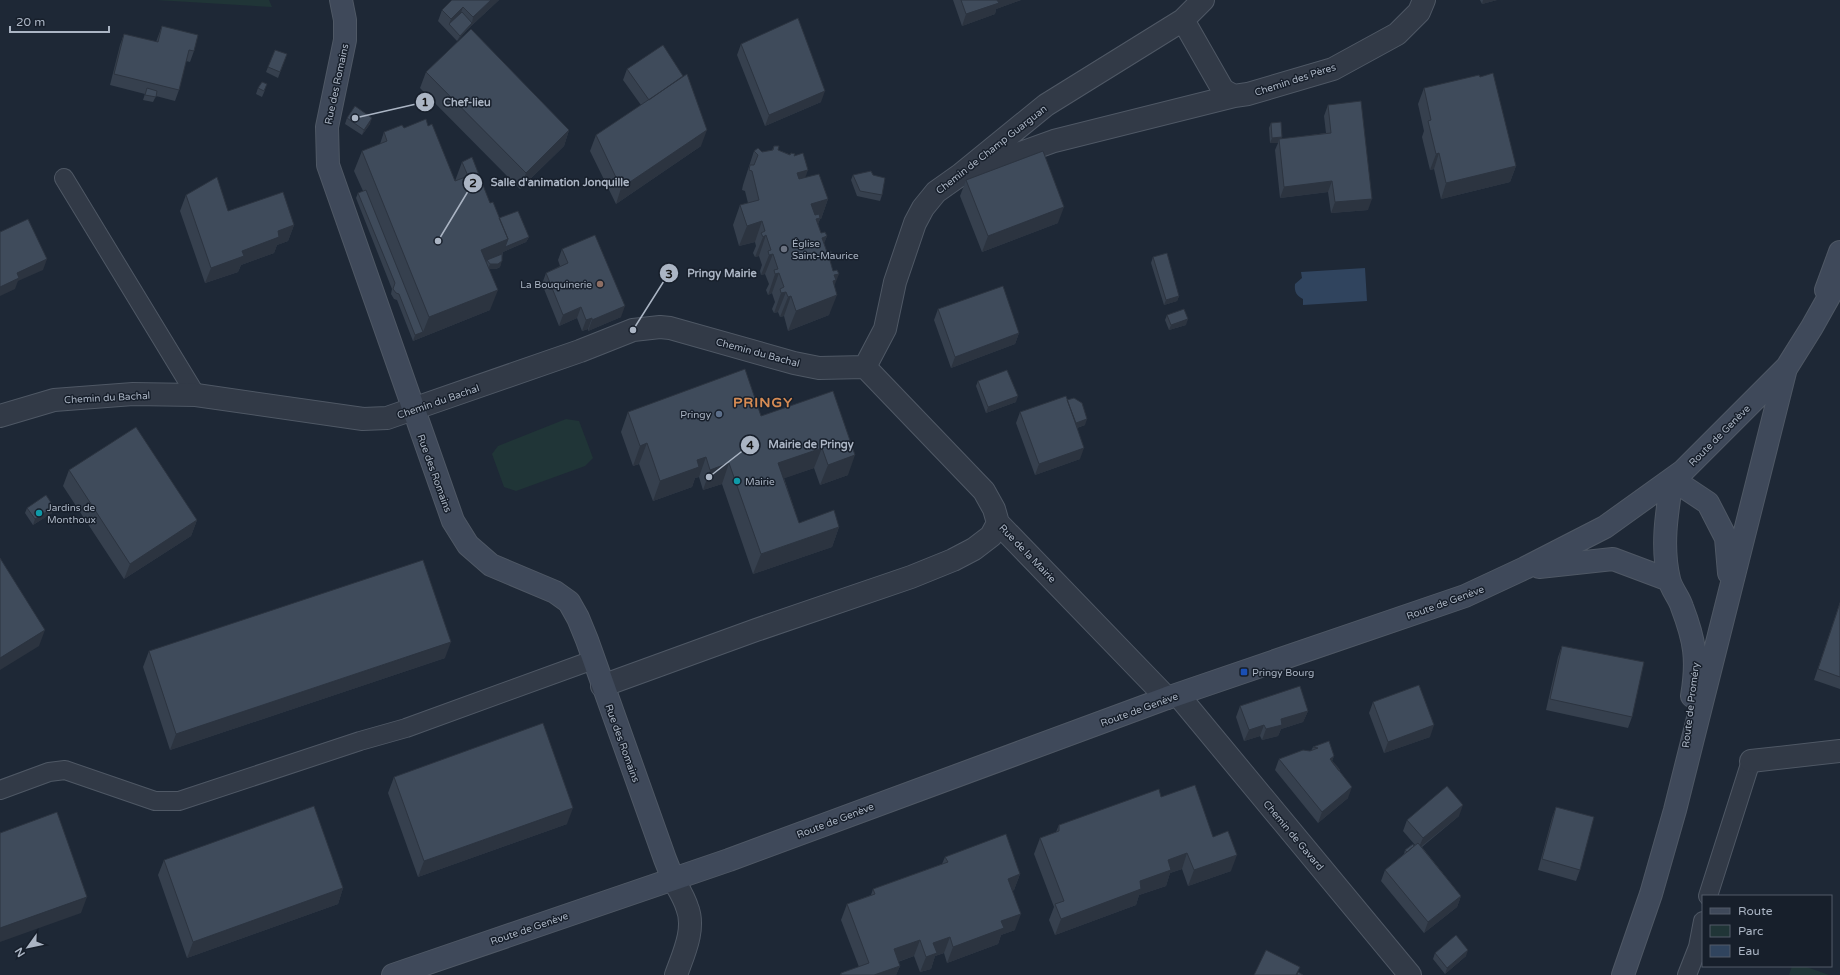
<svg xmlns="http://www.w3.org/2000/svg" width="1840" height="975" viewBox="0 0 1840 975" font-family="'Varela Round',sans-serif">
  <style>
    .green { fill: #203537 }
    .water { fill: #30445e }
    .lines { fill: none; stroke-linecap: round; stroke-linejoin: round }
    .lane-casing { stroke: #4f5865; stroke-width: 20 }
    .street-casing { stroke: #4f5865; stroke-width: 24 }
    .secondary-casing { stroke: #4f5865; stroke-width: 24 }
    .lane { stroke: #323a47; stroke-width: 18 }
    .street { stroke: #323a47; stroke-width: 22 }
    .secondary { stroke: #3f495a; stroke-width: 22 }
    .wall { fill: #36404e }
    .shaded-wall { fill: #2c3440 }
    .building { fill: #3f4b5b; stroke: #2c3440 }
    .worship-dot { fill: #6b7280; stroke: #171f2b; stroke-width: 1.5 }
    .education-dot { fill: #8d6e63; stroke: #171f2b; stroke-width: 1.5 }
    .service-dot { fill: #5c6f8a; stroke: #171f2b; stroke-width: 1.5 }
    .culture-dot { fill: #0f9aa8; stroke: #171f2b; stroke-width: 1.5 }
    .transit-dot { fill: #1a4fb4; stroke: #171f2b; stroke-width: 1.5 }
    .labels { text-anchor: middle; stroke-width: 3; stroke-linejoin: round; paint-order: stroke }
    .street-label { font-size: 10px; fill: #abb5c4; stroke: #171f2b }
    .poi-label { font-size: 10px; fill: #abb5c4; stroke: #171f2b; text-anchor: start }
    .district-label { font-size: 14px; font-weight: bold; letter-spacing: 1px; fill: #d78c54; stroke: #171f2b }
    .leader { fill: none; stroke: #abb5c4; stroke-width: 1.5 }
    .callout-dot { fill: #abb5c4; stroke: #171f2b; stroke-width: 1.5 }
    .mark-label { font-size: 12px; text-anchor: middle; font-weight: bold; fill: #111 }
    .callout-label { font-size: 11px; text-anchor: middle; font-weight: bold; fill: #abb5c4; stroke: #171f2b; stroke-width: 3; stroke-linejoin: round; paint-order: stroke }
  </style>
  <rect width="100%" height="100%" fill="#1e2836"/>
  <path class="green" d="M156 0H269L272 7Z
    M566 419 579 421 593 458 585 466 516 491 504 487 492 454 498 446Z
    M1792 966H1804L1829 975H1789Z"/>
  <path class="water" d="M1365 268 1367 301 1303 305V299C1297 296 1294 292 1295 284L1302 278 1301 272Z"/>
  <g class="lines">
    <defs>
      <path id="lane" d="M64 178 196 395
        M0 790 49 772 65 770 155 801H179L360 741 406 728 593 660
        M1708 896 1751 761
        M1687 975 1698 947 1703 921"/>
      <path id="street" d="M1183 20 1223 90 1234 96 1248 94 1333 69 1397 34 1419 12 1424 0
        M974 170 1054 141 1234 96
        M865 367 885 329 895 282 915 223 923 208 936 192 960 175 1046 105 1183 20 1203 0
        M865 367 984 491 994 509 998 523 1167 698
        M0 416 54 400 133 394 196 395 363 419 387 418 580 351 633 330 660 327 670 328 794 363 819 368 865 367
        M602 686 756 630 911 577 953 560 974 549 991 536 998 523
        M1178 695 1410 975
        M1751 761 1840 751
        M673 879C678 888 684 897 687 907 696 929 683 955 676 975"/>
      <path id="secondary" d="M341 0 345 20V40L327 127 328 165 453 521 468 545 491 565 555 592 569 602 578 618 587 640 665 859 673 879
        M1826 290 1840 252
        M1672 479C1667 512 1661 546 1669 579 1671 589 1679 597 1682 607 1695 641 1698 660 1692 696
        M1672 479 1708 503 1726 538 1729 573
        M1539 567 1613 559 1669 580
        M393 975 729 860 1167 698 1465 596 1525 568 1605 527 1683 471 1787 367 1812 327 1840 277
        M1623 975 1651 894 1675 810 1786 368"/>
    </defs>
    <use href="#lane" class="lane-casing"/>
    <use href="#street" class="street-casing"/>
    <use href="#secondary" class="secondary-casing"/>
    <use href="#lane" class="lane"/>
    <use href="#street" class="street"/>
    <use href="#secondary" class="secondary"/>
  </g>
  <path class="wall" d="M452 0H499L469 28 457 41 438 21 442 10Z
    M953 0H1021L996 9 995 14 962 26Z
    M1480 0H1497L1482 4Z
    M162 26 194 51 190 62 186 61 179 90 175 101 156 96 153 102 143 100 145 94 110 85 120 45 124 34 156 42Z
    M741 44 821 102 765 126 737 55Z
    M287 54 278 78 266 72 268 67Z
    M627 69 701 146 616 204 590 151 596 135 641 105 623 80Z
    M426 72 569 130 564 146 520 189 420 88Z
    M258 88 265 90 262 97 256 94Z
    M1424 88 1516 166 1510 182 1441 199 1434 169 1430 170 1422 137 1424 131 1418 104Z
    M1328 105 1368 210 1331 213 1328 192 1280 198 1275 150 1278 143H1270L1269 128 1271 123 1282 137 1281 139 1326 133 1324 116Z
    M347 118 370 124 362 135 345 124Z
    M428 126 455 181 462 162 499 218 529 237 526 242 503 252 500 267 496 269H489L490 310 413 341 397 300 394 299 391 294 392 289 356 198 358 193 363 191 354 171 362 151 380 144 384 132 404 128Z
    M774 146 778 150 794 156 805 177 828 199 821 219H820L818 224 821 233 827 236 824 243 827 252 832 256 830 261 834 286 829 315 788 331 784 316 780 317 778 312 774 313 772 309 775 302 772 293 768 295 766 290 769 284 765 274 761 275 760 271 762 265 759 256 755 257 753 253 756 246 755 242 739 246 733 225 740 205 748 203 745 191 742 190 743 185 754 151 762 152 772 150Z
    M853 175H873L882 195 880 201 857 196 851 180Z
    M966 180 1058 223 982 252 960 196Z
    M186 195 228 211 294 225 288 241 277 245 274 253 241 265 238 272 205 283 180 211Z
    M562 249 621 317 588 331V329L582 331 577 318 559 326 542 284 546 273 560 266 558 260Z
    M1153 257 1179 296 1177 301 1164 305 1151 263Z
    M938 309 1019 333 1015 344 951 368 934 320Z
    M1167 315 1186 325 1169 330 1165 320Z
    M978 381 1016 402 986 413 976 386Z
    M833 391 848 475 820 485 814 468 784 478 799 523 839 527 832 547 753 574 722 484 703 490 699 477 695 478 692 487 653 501 639 464 633 466 621 432 628 412 761 416Z
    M1067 400 1085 425 1077 428 1080 459 1035 475 1016 423 1020 412Z
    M69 470 197 520 191 536 124 579 63 486Z
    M54 507 52 513 33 525 25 513 27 508Z
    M1840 602V689L1814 680Z
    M1562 646 1632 717 1628 728 1546 710 1558 657Z
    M149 651 445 658 170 750 143 667Z
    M1373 702 1430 737 1384 753 1369 713Z
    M1240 706 1308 711 1303 722 1281 729 1278 736 1262 740 1260 736 1244 741 1236 717Z
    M1329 741 1334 756 1332 761 1340 771 1348 798 1318 823 1275 770 1279 759 1310 751H1311L1313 747Z
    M394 777 567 824 418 877 388 793Z
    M1161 797 1213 837 1231 871 1188 886 1182 869 1170 873 1166 886 1139 895 1136 905 1055 935 1049 920 1054 907 1034 854 1040 838 1056 832 1059 825Z
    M1556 807 1580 870 1576 881 1538 870 1552 818Z
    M1459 816 1422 847 1461 896 1457 907 1424 933 1381 881 1385 870 1404 854 1405 850 1415 845 1403 831 1407 820Z
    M945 857 1020 874 1014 890 1012 891 1015 930 1001 935 998 944 947 963 944 953 935 956 931 969 920 972 914 956 898 962 900 966 896 975H840L841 973 859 967 841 920 847 904 871 895 873 889 942 864Z
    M164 860 343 888 338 904 187 958 158 875Z
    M1435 953 1466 956 1445 974 1433 959Z"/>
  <path class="shaded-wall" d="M491 0H499L469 28 457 41 460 36 472 23 473 17Z
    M996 0H1021L996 9 995 14 962 26 966 14Z
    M1483 0H1497L1482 4Z
    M463 7 459 18 449 24 451 19Z
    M825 91 821 102 765 126 769 115Z
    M372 118 370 124 362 135 364 130Z
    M569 130 564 146 520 189 526 173Z
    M707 130 701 146 616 204 621 188Z
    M1282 137 1280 142 1279 139 1278 143H1270L1272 138Z
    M1439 153 1434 169 1430 170 1436 154Z
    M1516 166 1510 182 1441 199 1446 183Z
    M808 170 801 190 797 173Z
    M1332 181 1328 192 1280 198 1284 187Z
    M828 199 821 219H820L813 238 811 204Z
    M1372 199 1368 210 1331 213 1335 202Z
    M1064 207 1058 223 982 252 988 236Z
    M762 221 755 242 739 246 747 226Z
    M294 225 288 241 277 245 274 253 241 265 238 272 205 283 211 268 278 231Z
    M766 235 759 256 755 257 763 237Z
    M827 236 819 256 822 238Z
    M529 237 526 242 503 252 500 260H487L485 265 481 250 508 239Z
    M773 254 765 274 761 275 769 255Z
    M832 256 825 276 829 257Z
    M47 259 43 270 18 281 15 289 0 296V287L17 273Z
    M502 261 500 267 496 269H488L490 264Z
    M779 273 772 293 768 295 775 274Z
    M839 274 831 294 837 295 829 315 788 331 796 311 834 275Z
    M498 290 490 310 413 341 415 335 423 332 429 317Z
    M786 292 778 312 774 313 781 293Z
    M791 296 784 316 780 317 788 297Z
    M1179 296 1177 301 1164 305 1166 300Z
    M625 306 621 317 588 331 592 320Z
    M581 307 577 318 559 326 563 315Z
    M592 318 588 329 582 331 586 320Z
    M1188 319 1186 325 1169 330 1171 325Z
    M1019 333 1015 344 951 368 955 357Z
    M1018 396 1016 402 986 413 988 407Z
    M1087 419 1085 425 1070 430 1072 425Z
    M647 443 639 464 633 466 640 446Z
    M822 448 814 468 771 483 778 463Z
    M1084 448 1080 459 1035 475 1039 464Z
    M855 455 848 475 820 485 828 465Z
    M706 457 699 477 695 478 692 487 653 501 660 481 697 460Z
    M729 463 722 484 703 490 710 470Z
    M54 507 52 513 33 525 35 519Z
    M197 520 191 536 124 579 130 564Z
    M839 527 832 547 753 574 761 554Z
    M45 630 39 646 0 670V658Z
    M451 642 445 658 170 750 176 734Z
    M1308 711 1303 722 1281 729 1278 736 1262 740 1266 729 1281 719Z
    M1264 725 1260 736 1244 741 1249 730Z
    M1434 725 1430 737 1384 753 1388 742Z
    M1334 756 1330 767V759Z
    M1352 787 1348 798 1318 823 1322 812Z
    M1463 805 1459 816 1418 849 1423 838Z
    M573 808 567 824 418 877 424 861Z
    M1187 853 1182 869 1170 873 1166 886 1139 895 1136 905 1055 935 1061 919 1140 881 1168 860Z
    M1237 855 1231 871 1188 886 1194 870Z
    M1020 874 1014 890 1002 895 1008 879Z
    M343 888 338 904 187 958 193 942Z
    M1461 896 1457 907 1424 933 1428 922Z
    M87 897 81 913 0 942V928Z
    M1021 914 1015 930 1001 935 998 944 947 963 953 947 1001 921Z
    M950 937 944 953 935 956 931 969 920 972 926 957 933 943Z
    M920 940 914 956 888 965 894 949Z
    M1468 950 1466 956 1445 974 1447 968Z
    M900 966 896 975H874Z"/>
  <path class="building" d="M452 0H491L473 17 463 7 451 19 442 10Z
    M961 0H997L999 3 966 14Z
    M462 12 472 23 460 36 449 24Z
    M798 18 825 91 769 115 741 44Z
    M162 26 198 35 194 51 189 50 179 90 114 74 124 34 158 42Z
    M471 29 569 130 526 173 426 72Z
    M663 45 683 76 649 100 627 69Z
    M275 50 287 54 280 72 268 67Z
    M1493 73 1516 166 1446 183 1439 153 1436 154 1428 121 1431 120 1424 88 1479 75 1480 77Z
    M687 74 707 130 621 188 596 135Z
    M262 82 267 84 264 91 258 88Z
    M147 88 157 91 156 97 145 95Z
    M1361 101 1372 199 1335 202 1332 181 1284 187 1279 139 1331 133 1328 105Z
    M355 106 372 118 364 130 347 118Z
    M426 119 428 126 432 124 455 181 468 176 462 162 472 157 490 203 493 202 508 239 481 250 498 290 429 317 362 151 387 141 384 132 402 125 404 128Z
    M1281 122 1282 137 1272 138 1271 123Z
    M774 146H779L778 150 790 155 791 153 795 154 794 156 803 153 808 170 797 173 799 179 819 174 828 199 811 204 815 215 819 214 820 218 816 219 821 233 825 232 827 236 822 238 827 252 831 251 832 256 829 257 833 271 837 270 839 274 834 275 836 280 833 281 837 295 796 311 791 296 788 297 786 292 781 293 780 289 784 287 779 273 775 274 774 270 778 269 773 254 769 255 768 251 771 250 766 235 763 237 761 233 765 231 762 221 747 226 740 205 759 200 752 171 749 170 750 165H754L758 155 754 151 758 148 762 152 773 150Z
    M1043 151 1064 207 988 236 966 180Z
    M871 171 873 175 885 178 882 195 860 191 853 175Z
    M217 177 228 211 283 192 294 225 278 231 279 237 242 251 244 256 211 268 186 195Z
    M366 190 423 332 415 335 399 294 396 293 393 289 395 283 358 193Z
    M518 211 529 237 505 247 508 239 499 218Z
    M28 219 47 259 17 273 19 278 0 287V232Z
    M595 235 625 306 592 320V318L586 320 581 307 563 315 546 273 568 263 562 249Z
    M1167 253 1179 296 1166 300 1153 257Z
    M502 254V261L498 264H490L487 260Z
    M1003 286 1019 333 955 357 938 309Z
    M1184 309 1188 319 1171 325 1167 315Z
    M745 369 761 416 833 391 855 455 828 465 822 448 778 463 799 523 834 510 839 527 761 554 729 463 710 470 706 457 697 460 699 467 660 481 647 443 640 446 628 412Z
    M1007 370 1018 396 988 407 978 381Z
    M1066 396 1084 448 1039 464 1020 412Z
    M1074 398 1082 403 1087 419 1076 423 1067 400Z
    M136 427 197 520 130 564 69 470Z
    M46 495 54 507 35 519 27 508Z
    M0 558 45 630 0 658Z
    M423 560 451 642 176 734 149 651Z
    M1840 603V677L1818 669Z
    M1562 646 1644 662 1632 717 1550 699Z
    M1419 685 1434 725 1388 742 1373 702Z
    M1300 686 1308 711 1281 719 1282 725 1266 729 1264 725 1249 730 1240 706Z
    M543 723 573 808 424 861 394 777Z
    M1329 741 1334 756 1330 759 1352 787 1322 812 1279 759 1303 750 1310 751 1318 748 1313 747Z
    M1332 761 1340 770 1339 771 1332 762Z
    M1195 785 1213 837 1228 831 1237 855 1194 870 1187 853 1168 860 1171 870 1140 881 1141 889 1061 919 1055 904 1064 901 1040 838 1059 831V825L1159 789 1161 797Z
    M1447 786 1463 805 1423 838 1407 820Z
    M314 806 343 888 193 942 164 860Z
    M1556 807 1594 817 1580 870 1542 859Z
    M57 812 87 897 0 928V833Z
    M1006 834 1020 874 1008 879 1021 914 1001 921 1004 928 953 947 950 937 933 943 937 953 926 957 920 940 894 949 900 966 874 975H841V973L869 963 847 904 875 894 873 889 948 862 945 857Z
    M1418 843 1461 896 1428 922 1385 870Z
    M1413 844 1414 846 1407 852 1405 850Z
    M1456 935 1468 950 1447 968 1435 953Z
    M1266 950 1300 967 1296 975H1254Z
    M1298 972 1303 975H1297Z"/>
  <circle class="worship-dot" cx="784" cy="249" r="4"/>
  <circle class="education-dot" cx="600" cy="284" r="4"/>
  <circle class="service-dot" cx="719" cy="414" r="4"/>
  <g class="culture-dot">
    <circle cx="737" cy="481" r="4"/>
    <circle cx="39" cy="513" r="4"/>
  </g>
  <rect class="transit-dot" x="1240" y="668" width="8" height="8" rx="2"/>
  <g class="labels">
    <g class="street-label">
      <text transform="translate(1295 79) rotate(-18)" y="4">Chemin des Pères</text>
      <text transform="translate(336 84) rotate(-78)" y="4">Rue des Romains</text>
      <text transform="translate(991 149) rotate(-38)" y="4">Chemin de Champ Guarguan</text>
      <text transform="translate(758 352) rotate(15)" y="4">Chemin du Bachal</text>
      <text transform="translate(107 397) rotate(-3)" y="4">Chemin du Bachal</text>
      <text transform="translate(438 401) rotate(-19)" y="4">Chemin du Bachal</text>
      <text transform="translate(1719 435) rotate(-45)" y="4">Route de Genève</text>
      <text transform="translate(435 473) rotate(70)" y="4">Rue des Romains</text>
      <text transform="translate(1028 553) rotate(46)" y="4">Rue de la Mairie</text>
      <text transform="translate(1445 602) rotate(-20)" y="4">Route de Genève</text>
      <text transform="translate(1690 705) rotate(-83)" y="4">Route de Proméry</text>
      <text transform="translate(1139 709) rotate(-20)" y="4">Route de Genève</text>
      <text transform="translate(623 743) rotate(70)" y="4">Rue des Romains</text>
      <text transform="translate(835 820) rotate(-21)" y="4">Route de Genève</text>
      <text transform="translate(1294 835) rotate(50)" y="4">Chemin de Gavard</text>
      <text transform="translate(529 928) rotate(-19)" y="4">Route de Genève</text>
    </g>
    <g class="poi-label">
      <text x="792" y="247">Église<tspan x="792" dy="12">Saint-Maurice</tspan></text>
      <text x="592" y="288" text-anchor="end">La Bouquinerie</text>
      <text x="711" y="418" text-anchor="end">Pringy</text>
      <text x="745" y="485">Mairie</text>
      <text x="47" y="511">Jardins de<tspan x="47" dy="12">Monthoux</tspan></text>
      <text x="1252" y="676">Pringy Bourg</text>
    </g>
    <g class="district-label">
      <text x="763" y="407">PRINGY</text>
    </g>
  </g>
  <path class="leader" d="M355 118L425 102M438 241L473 183M633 330L669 273M709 477L750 445"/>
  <g class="callout-dot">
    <circle cx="355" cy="118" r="4"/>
    <circle cx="438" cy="241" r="4"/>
    <circle cx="633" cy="330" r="4"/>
    <circle cx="709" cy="477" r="4"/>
    <circle cx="425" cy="102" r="10"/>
    <circle cx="473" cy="183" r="10"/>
    <circle cx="669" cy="273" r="10"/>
    <circle cx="750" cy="445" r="10"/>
  </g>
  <g class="mark-label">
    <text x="425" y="106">1</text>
    <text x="473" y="187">2</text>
    <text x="669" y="278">3</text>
    <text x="750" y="449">4</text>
  </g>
  <g class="callout-label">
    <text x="467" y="106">Chef-lieu</text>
    <text x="560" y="186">Salle d'animation Jonquille</text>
    <text x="722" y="277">Pringy Mairie</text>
    <text x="811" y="448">Mairie de Pringy</text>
  </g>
  <rect x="1702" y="895" width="130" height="72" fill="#171f2b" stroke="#525b68"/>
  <rect x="1710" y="908" width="20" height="6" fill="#3f495a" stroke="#525b68"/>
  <text x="1738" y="915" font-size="12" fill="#abb5c4">Route</text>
  <rect x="1710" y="925" width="20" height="12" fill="#203537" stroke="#525b68"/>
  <text x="1738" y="935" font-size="12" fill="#abb5c4">Parc</text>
  <rect x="1710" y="945" width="20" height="12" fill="#30445e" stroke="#525b68"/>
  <text x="1738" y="955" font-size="12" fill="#abb5c4">Eau</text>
  <g transform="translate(28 947) rotate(237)" stroke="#171f2b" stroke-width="3" paint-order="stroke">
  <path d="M0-3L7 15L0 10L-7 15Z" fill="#abb5c4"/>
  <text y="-6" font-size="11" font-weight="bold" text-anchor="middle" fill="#abb5c4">N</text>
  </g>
  <path d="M10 26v6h99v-6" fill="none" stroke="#abb5c4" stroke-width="2"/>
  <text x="16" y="26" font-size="12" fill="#abb5c4" stroke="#171f2b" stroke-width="3" paint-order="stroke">20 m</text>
</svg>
